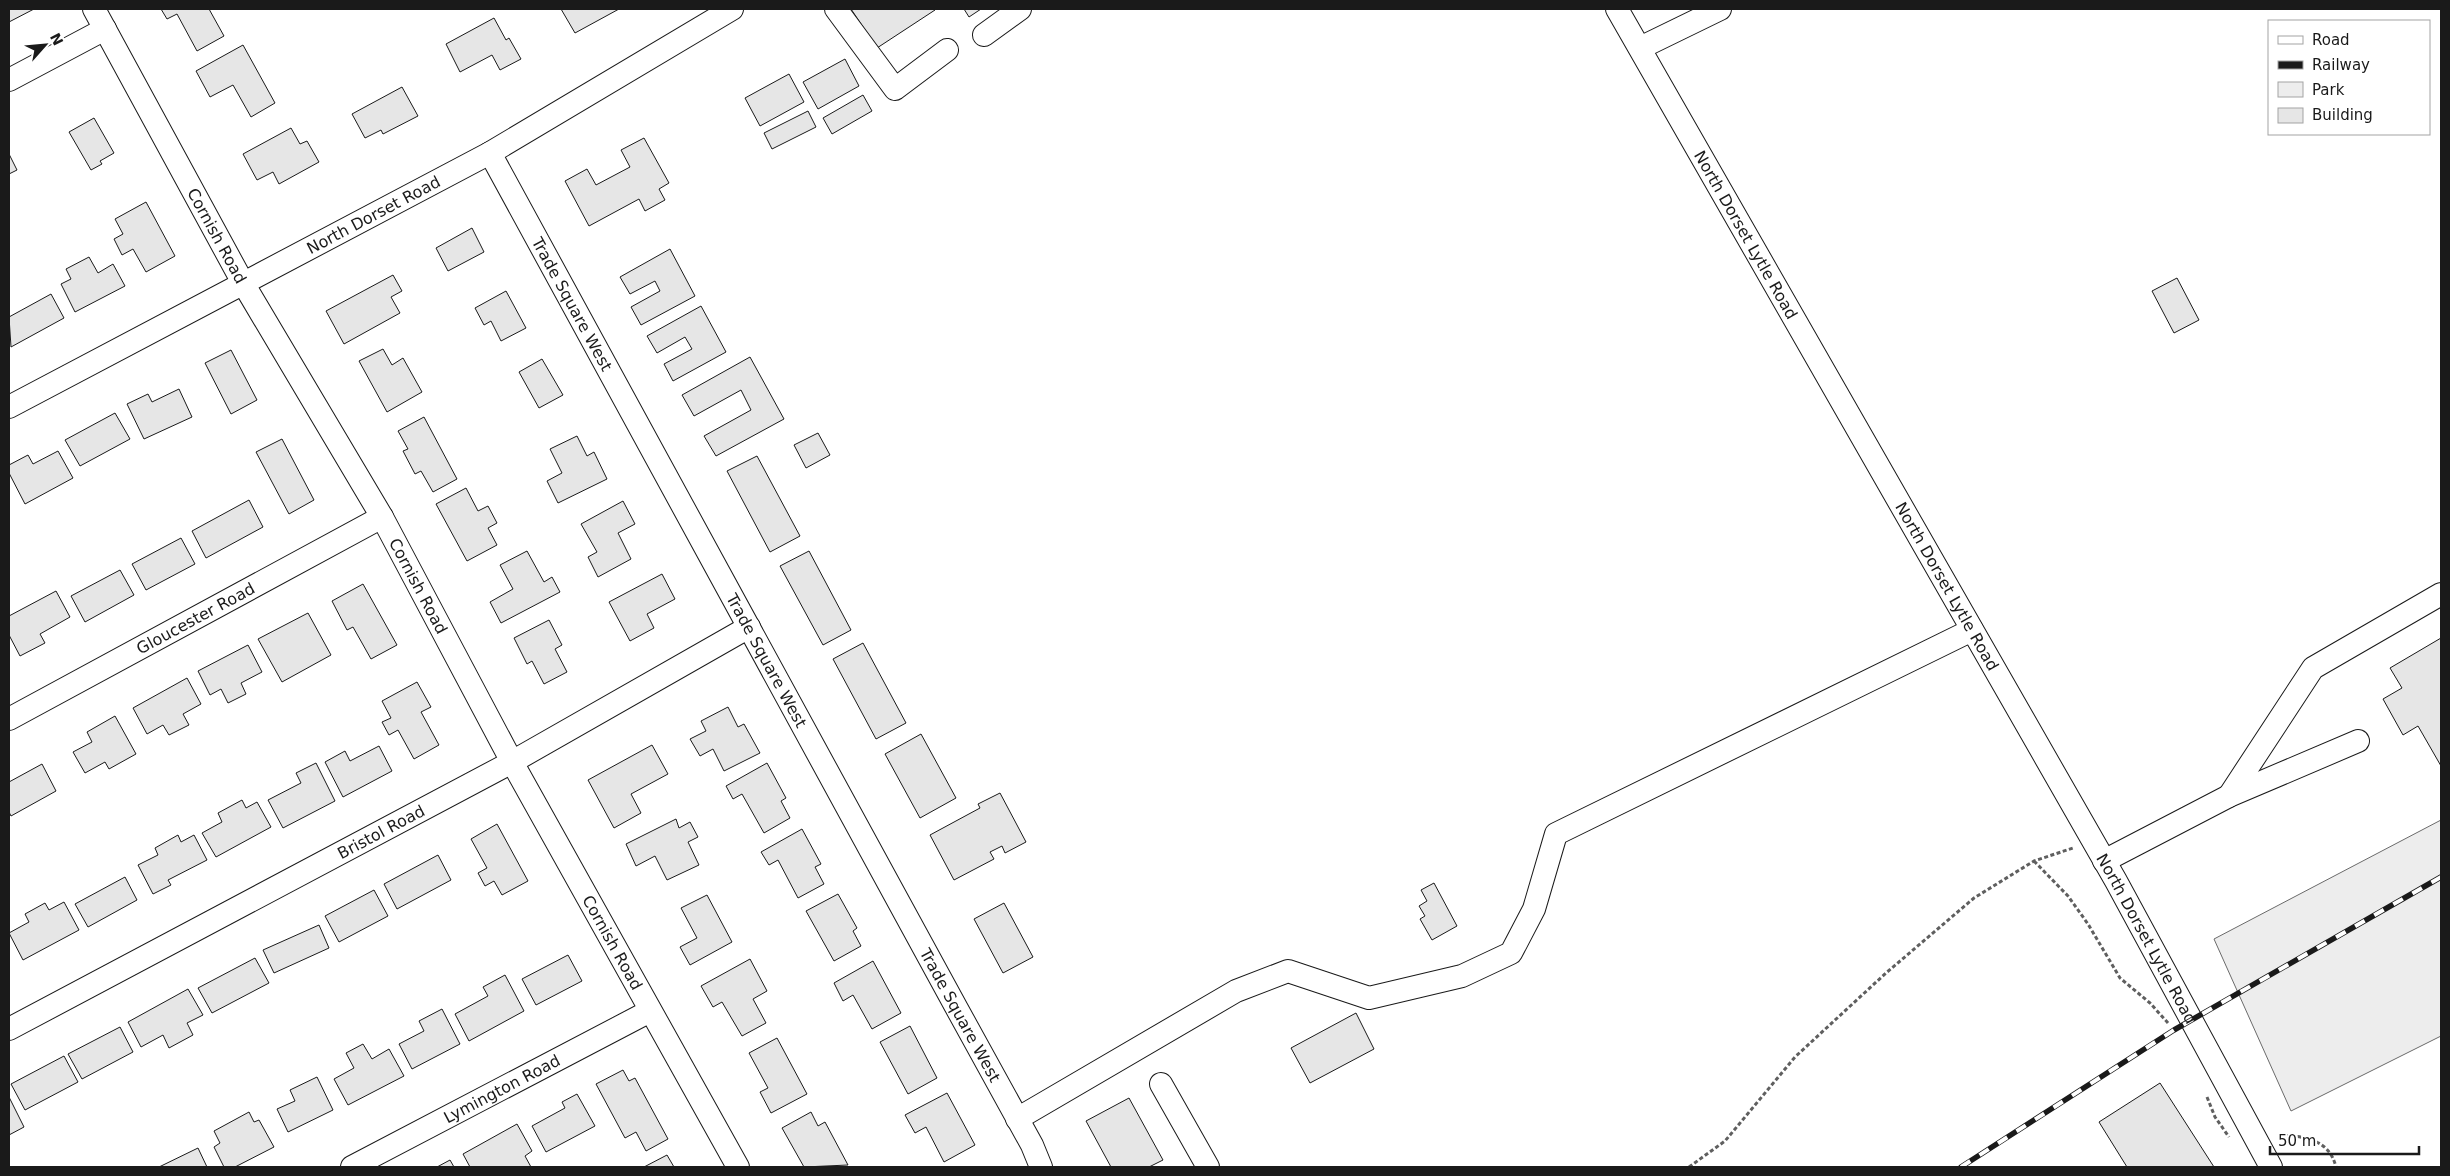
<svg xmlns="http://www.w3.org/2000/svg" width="2450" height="1176" viewBox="0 0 2450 1176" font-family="'DejaVu Sans',sans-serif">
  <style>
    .green { fill: #ededed; stroke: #6a6a6a }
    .building { fill: #e6e6e6; stroke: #1a1a1a }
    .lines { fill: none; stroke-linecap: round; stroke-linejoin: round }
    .minor-casing { stroke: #1a1a1a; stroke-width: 24 }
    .path { stroke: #5f5f5f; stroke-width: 3; stroke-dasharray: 4 2.5; stroke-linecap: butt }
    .minor { stroke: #fff; stroke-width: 22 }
    .rail-casing { stroke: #1a1a1a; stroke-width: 5.5 }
    .rail { stroke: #fff; stroke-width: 4; stroke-dasharray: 11; stroke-linecap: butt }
    .labels { text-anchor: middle; stroke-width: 4; stroke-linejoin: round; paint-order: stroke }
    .street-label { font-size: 16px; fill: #1a1a1a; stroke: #fff }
  </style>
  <rect width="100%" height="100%" fill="#fff"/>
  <path class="green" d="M2441 820V1036L2291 1111 2214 939Z"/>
  <path class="building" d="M9 9H34L9 22Z
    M161 9H209L224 36 197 51 177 14 167 19Z
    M561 9H619L575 33Z
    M851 9H933L935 10 877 48Z
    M964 9H981L969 17Z
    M494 18 506 40 509 38 521 59 500 70 492 55 460 72 446 44Z
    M243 45 275 103 251 117 233 85 210 97 196 71Z
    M845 59 859 86 818 109 803 82Z
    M789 74 804 102 760 126 745 98Z
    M402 87 418 116 383 134 381 130 365 138 352 114Z
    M863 95 872 111 832 134 823 118Z
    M808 111 816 127 772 149 764 133Z
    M94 118 114 153 100 161 102 164 91 170 69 132Z
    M291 128 300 144 307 141 319 162 279 184 273 172 257 180 243 154Z
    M644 138 669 183 659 189 665 200 645 211 639 199 589 226 565 181 587 169 596 185 630 167 621 150Z
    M9 154 17 170 9 174Z
    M146 202 175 256 146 272 133 249 122 255 114 239 123 234 115 219Z
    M472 228 484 252 448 271 436 248Z
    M670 249 695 296 641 325 631 307 660 291 655 281 630 294 620 277Z
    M89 257 98 273 113 264 125 286 75 312 61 284 71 279 66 269Z
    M393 275 402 291 391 297 400 313 344 344 326 311Z
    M2177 278 2199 320 2174 333 2152 291Z
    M506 291 526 328 501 341 491 321 484 325 475 308Z
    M51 294 64 318 11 347 9 317Z
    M701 306 726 352 673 381 664 364 692 349 685 337 657 353 647 336Z
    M383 349 392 365 403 358 422 392 387 412 359 361Z
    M231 350 257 400 231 414 205 363Z
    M750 357 784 419 716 456 704 436 751 410 741 390 694 416 682 395Z
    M542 359 563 395 539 408 519 372Z
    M179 389 192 417 144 439 127 404 148 394 152 402Z
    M115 413 130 439 80 466 65 440Z
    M424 417 457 479 433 492 421 471 415 474 403 451 408 449 398 431Z
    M818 433 830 455 806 468 794 445Z
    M577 436 587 456 594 452 607 479 558 503 547 481 562 473 550 449Z
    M282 439 314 500 289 514 256 452Z
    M58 451 73 478 25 504 9 473V465L28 455 33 464Z
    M757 456 800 536 770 552 727 471Z
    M466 488 478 511 488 506 497 523 488 528 497 545 467 561 436 504Z
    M249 500 263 527 206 558 192 531Z
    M623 501 635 524 618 533 631 559 598 577 588 557 597 552 581 524Z
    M181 538 195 564 146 590 132 564Z
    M527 551 544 582 552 577 560 592 501 623 490 602 513 589 500 565Z
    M809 551 851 630 823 645 780 566Z
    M120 570 134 595 85 622 71 596Z
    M662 574 675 599 647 614 654 628 630 641 609 602Z
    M363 584 397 645 371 659 353 627 347 630 332 601Z
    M56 591 70 617 40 634 45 643 20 656 9 635V616Z
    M308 613 331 655 282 682 258 639Z
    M549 620 562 645 555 649 567 672 544 684 532 661 527 664 514 638Z
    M2441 638V766L2418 726 2403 735 2383 699 2402 688 2390 668Z
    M863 643 906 723 876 739 833 659Z
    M248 645 262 672 241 683 246 694 228 703 221 689 210 695 198 671Z
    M187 678 201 704 183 714 189 725 169 735 163 725 147 734 133 708Z
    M417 682 431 707 421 712 439 745 414 759 398 730 389 735 382 722 391 718 382 701Z
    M728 707 738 727 744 724 760 753 724 771 713 749 700 756 690 739 706 731 701 721Z
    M115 716 136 754 109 769 105 762 85 773 73 752 92 742 87 732Z
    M921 734 956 798 920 818 885 754Z
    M652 745 668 774 631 794 641 813 614 828 588 780Z
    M379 746 392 771 343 797 325 762 345 751 350 761Z
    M316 763 335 801 283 828 268 800 301 783 296 773Z
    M767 763 786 798 781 801 790 818 764 833 742 794 733 799 726 786Z
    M42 764 56 791 11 816 9 812V782Z
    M1000 793 1026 842 1005 853 1002 846 990 852 994 859 954 880 930 835 980 808 978 804Z
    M242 800 246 808 257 802 271 827 216 857 202 833 222 822 218 813Z
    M676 819 679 828 690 822 698 837 688 842 699 865 667 880 655 856 636 866 626 844Z
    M497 824 528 881 502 895 494 881 485 886 478 873 487 868 471 839Z
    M802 829 821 864 815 867 824 884 798 898 778 860 769 865 761 852Z
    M178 835 181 842 194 835 207 860 168 880 171 885 153 894 138 865 158 855 155 848Z
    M438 855 451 880 397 909 384 884Z
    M125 877 137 900 88 927 75 904Z
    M1434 883 1457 926 1432 940 1420 919 1425 916 1419 906 1427 901 1421 890Z
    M374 890 388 916 339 942 325 916Z
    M838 894 857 928 853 931 861 946 834 961 806 911Z
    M707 895 732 942 690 965 680 947 697 938 681 908Z
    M64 902 79 930 23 960 9 933 29 922 25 914 45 903 49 910Z
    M1004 903 1033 957 1003 973 974 919Z
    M319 925 329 948 274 973 263 950Z
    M568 955 582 981 536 1005 522 979Z
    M255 958 269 983 212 1013 198 988Z
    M750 959 767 991 753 999 766 1023 742 1036 722 1002 713 1007 701 986Z
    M873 961 901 1013 872 1029 853 995 843 1001 834 983Z
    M505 975 524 1011 469 1041 455 1014 488 996 483 987Z
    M188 989 203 1015 187 1023 193 1035 169 1048 163 1035 141 1047 128 1022Z
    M442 1009 460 1044 412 1069 399 1044 424 1031 419 1021Z
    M1356 1013 1374 1049 1310 1083 1291 1048Z
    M910 1026 937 1078 908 1094 880 1042Z
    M120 1027 133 1052 82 1079 68 1054Z
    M777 1038 807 1094 771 1113 760 1092 768 1088 749 1053Z
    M363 1044 372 1059 389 1049 404 1076 348 1105 334 1079 354 1068 346 1053Z
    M64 1056 78 1082 25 1110 11 1084Z
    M623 1070 629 1081 635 1078 668 1139 646 1151 636 1132 625 1138 596 1084Z
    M317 1077 333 1110 288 1132 277 1109 295 1101 290 1090Z
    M2160 1083 2214 1167H2127L2099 1122Z
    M947 1093 975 1145 944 1162 926 1127 915 1133 905 1115Z
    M577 1094 595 1126 546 1152 532 1126 565 1108 562 1102Z
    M9 1097 24 1127 9 1135Z
    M1129 1098 1163 1160 1149 1167H1111L1086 1121Z
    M249 1112 254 1122 259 1120 274 1147 235 1167H224L214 1147 220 1143 214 1131Z
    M811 1112 818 1126 825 1122 848 1165 804 1167 782 1128Z
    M517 1124 532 1151 525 1156 531 1167H470L463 1154Z
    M198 1148 207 1167H159Z
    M667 1155 674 1167H644Z
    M450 1160 454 1167H437Z"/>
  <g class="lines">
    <defs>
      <g id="minor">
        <path id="s1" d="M94 9 243 283 382 517 512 762 738 1167"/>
        <path d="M836 9 895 89 947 50"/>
        <path id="s2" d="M1617 9 2116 881 2271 1167"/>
        <path d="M984 35 1020 9"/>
        <path d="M1640 48 1720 9"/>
        <path d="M9 80 105 29"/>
        <path id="s3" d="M490 153 956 1007 1032 1145 1041 1167"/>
        <path id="s4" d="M9 407 490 153 732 9"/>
        <path id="s5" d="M9 719 382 517"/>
        <path d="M2229 796 2313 668 2441 594"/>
        <path d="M2104 861 2229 796 2358 741"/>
        <path id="s6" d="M9 1029 512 762 749 627"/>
        <path d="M1161 1084 1208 1167"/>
        <path d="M1017 1119 1236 991 1288 971 1369 998 1462 976 1511 953 1534 909 1556 834 1972 630"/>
        <path id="s7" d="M352 1167 650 1011"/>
      </g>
    </defs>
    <use href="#minor" class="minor-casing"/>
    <path class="path" d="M2034 861 2068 896 2088 924 2120 978 2150 1003 2168 1023
      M2207 1097 2215 1117 2229 1137
      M2278 1135C2302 1136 2329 1138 2336 1167
      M1689 1167 1725 1141 1795 1057 1886 973 1974 898 2034 861 2073 848"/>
    <use href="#minor" class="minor"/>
    <defs>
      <path id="rail" d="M1961 1167 2174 1030 2441 877"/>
    </defs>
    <use href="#rail" class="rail-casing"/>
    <use href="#rail" class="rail"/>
  </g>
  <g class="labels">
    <g class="street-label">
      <text dy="6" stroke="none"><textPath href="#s4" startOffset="412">North Dorset Road</textPath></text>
      <text dy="6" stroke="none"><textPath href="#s1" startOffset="258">Cornish Road</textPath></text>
      <text dy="6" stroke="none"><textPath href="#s2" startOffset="260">North Dorset Lytle Road</textPath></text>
      <text dy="6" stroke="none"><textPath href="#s3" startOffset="172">Trade Square West</textPath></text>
      <text dy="6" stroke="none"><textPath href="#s1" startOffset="662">Cornish Road</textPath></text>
      <text dy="6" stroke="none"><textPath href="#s2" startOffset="665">North Dorset Lytle Road</textPath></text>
      <text dy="6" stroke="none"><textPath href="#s5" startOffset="212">Gloucester Road</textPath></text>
      <text dy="6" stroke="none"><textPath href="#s3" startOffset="578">Trade Square West</textPath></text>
      <text dy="6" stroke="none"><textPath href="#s6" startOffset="421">Bristol Road</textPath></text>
      <text dy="6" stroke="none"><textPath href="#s2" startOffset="1070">North Dorset Lytle Road</textPath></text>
      <text dy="6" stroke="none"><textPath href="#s1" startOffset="1068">Cornish Road</textPath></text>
      <text dy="6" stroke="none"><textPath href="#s3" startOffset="982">Trade Square West</textPath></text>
      <text dy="6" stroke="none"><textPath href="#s7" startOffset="169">Lymington Road</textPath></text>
    </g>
  </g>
  <rect width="2450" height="1176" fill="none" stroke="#1a1a1a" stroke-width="20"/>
  <rect x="2268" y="20" width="162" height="115" fill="#ffffff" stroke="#a3a3a3"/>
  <rect x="2278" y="36" width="25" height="8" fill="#ffffff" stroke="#a3a3a3"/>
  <text x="2312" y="45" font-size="15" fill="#1a1a1a">Road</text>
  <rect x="2278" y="61" width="25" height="8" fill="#1a1a1a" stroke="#a3a3a3"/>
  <text x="2312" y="70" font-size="15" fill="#1a1a1a">Railway</text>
  <rect x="2278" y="82" width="25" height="15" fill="#ededed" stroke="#a3a3a3"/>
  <text x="2312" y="95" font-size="15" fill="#1a1a1a">Park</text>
  <rect x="2278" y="108" width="25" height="15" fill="#e6e6e6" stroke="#a3a3a3"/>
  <text x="2312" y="120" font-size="15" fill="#1a1a1a">Building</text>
  <g transform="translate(45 45) rotate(63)" stroke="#ffffff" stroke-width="4" paint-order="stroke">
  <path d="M0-4L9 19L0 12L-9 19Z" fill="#1a1a1a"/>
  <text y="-8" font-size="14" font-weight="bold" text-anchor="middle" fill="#1a1a1a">N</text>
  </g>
  <path d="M2270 1146v8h149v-8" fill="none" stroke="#1a1a1a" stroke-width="2.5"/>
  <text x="2278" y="1146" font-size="15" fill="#1a1a1a" stroke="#ffffff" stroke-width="4" paint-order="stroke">50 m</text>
</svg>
